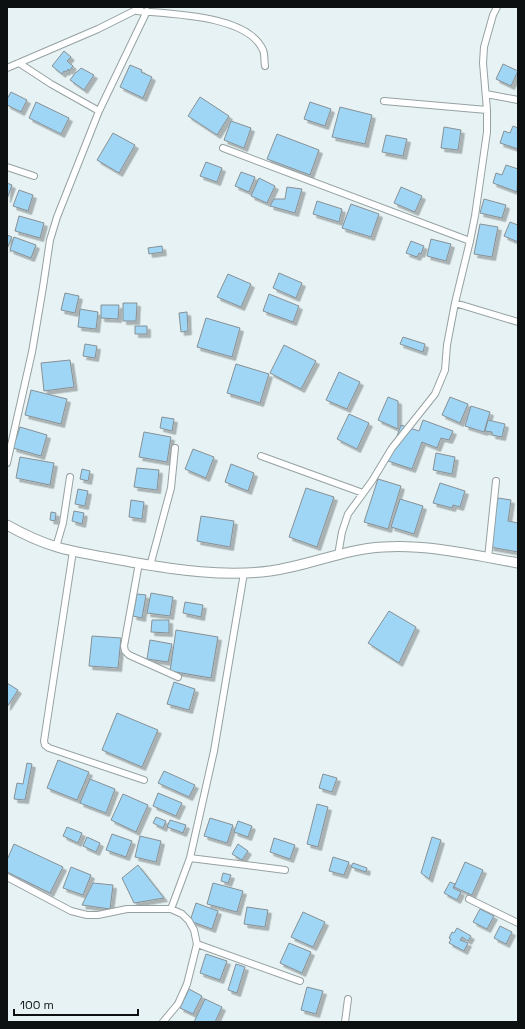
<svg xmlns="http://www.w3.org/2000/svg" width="525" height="1029" viewBox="0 0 525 1029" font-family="'Space Grotesk',sans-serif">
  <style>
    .building { fill: #9fd6f5; stroke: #879095; filter: url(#shadow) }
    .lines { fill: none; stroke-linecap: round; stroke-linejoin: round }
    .street-casing { stroke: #96a1a2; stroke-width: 8 }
    .secondary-casing { stroke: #96a1a2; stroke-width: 11 }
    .street { stroke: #fff; stroke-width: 6 }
    .secondary { stroke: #fff; stroke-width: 9 }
  </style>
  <defs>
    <filter id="shadow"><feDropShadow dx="3.5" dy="3.5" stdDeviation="0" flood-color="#0004"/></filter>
  </defs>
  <rect width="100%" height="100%" fill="#e6f2f3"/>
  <path class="building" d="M64 51 71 57 67 61 73 66 69 71 68 69 66 72 64 71 62 74 52 66Z
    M503 64 518 71 511 86 496 79Z
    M130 65 142 70 141 72 152 77 143 98 120 87Z
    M81 68 94 75 84 90 70 80 76 72H77Z
    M11 92 27 100 21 112 7 105V99Z
    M200 97 229 116 217 135 188 116Z
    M36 102 69 118 61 134 29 118Z
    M310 102 331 109 325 126 304 119Z
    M340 107 372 115 365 144 332 137Z
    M231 121 251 128 244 148 224 140Z
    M513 126 518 128V149L500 143 504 131 510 133Z
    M444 127 461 130 458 150 441 148Z
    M113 133 135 145 119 173 97 160Z
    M277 134 319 150 310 175 267 159Z
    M386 135 407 139 403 156 382 152Z
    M206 162 222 168 217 182 200 176Z
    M506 165 518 169 517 192 493 183 496 173 502 175Z
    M241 172 255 177 249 192 235 186Z
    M259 178 275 186 267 203 251 196Z
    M7 183 12 185 7 199Z
    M287 187 302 189 295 213 270 206 274 199H285Z
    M401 187 422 196 415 212 394 203Z
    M19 190 33 195 28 211 13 206Z
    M484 199 506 205 502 218 480 213Z
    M317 201 342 209 339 222 313 214Z
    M351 204 379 214 371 237 342 228Z
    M19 216 44 223 40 238 15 231Z
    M510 222 518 225V242L504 236Z
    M480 224 498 227 492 257 474 254Z
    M7 235 12 237 7 249Z
    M14 237 36 245 31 258 10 250Z
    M431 239 451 244 446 261 427 256Z
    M411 241 424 246 421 254 419 253 417 257 406 253Z
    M162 246 163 252 149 254 148 248Z
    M279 273 302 283 296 298 273 288Z
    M228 274 251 284 241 307 217 297Z
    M65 293 79 296 75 313 61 310Z
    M269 294 299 306 293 322 263 311Z
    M123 303H137L136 321H123Z
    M101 305H119L118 319 101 318Z
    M80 309 98 312 96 329 78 327Z
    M187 312 188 331 181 332 179 313Z
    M206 318 240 328 232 357 197 347Z
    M135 326H147V334H135Z
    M403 337 425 344 423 352 400 344Z
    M85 344 97 346 95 358 83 356Z
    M284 345 316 361 301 389 270 373Z
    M70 360 74 387 44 391 41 363Z
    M236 364 269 374 260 403 227 393Z
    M339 372 360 382 347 409 326 400Z
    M31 390 67 399 61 424 25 415Z
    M388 397 398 401V429L378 420Z
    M450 397 468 404 460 423 442 415Z
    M471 406 490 412 484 432 465 426Z
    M349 414 369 423 357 449 337 439Z
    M162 417 174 419 172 431 160 428Z
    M423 420 453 431 449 440 441 438 437 448 422 442 412 469 388 461 401 425 419 431Z
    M488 420 505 424 502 437 492 435V432L485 431Z
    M20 427 47 435 41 456 13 448Z
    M144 432 171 437 167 462 139 457Z
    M193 449 214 457 206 478 185 469Z
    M436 453 455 457 452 474 433 470Z
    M20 457 54 463 50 485 16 478Z
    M231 464 254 473 248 491 225 482Z
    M137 468 159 470 157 490 134 487Z
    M82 469 90 471 88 481 80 479Z
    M378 479 401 486 388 529 364 522Z
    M440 483 465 491 460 507 453 505 452 508 433 503Z
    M306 488 334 497 317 547 289 537Z
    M78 489 88 491 85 506 75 504Z
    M498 498 511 500 508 521 518 523V552L490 547Z
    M400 499 423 506 414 534 391 527Z
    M131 500 144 502 142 519 129 517Z
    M74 511 84 513 82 524 72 521Z
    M51 512 56 513 55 521 50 520Z
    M201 516 234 521 230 547 197 541Z
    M151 593 173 597 170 616 147 613Z
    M137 594 146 595 142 618 133 616Z
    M185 602 203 605 201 617 183 613Z
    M389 611 416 627 399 663 368 643Z
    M152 620H169V633L151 632Z
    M176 630 218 637 211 678 170 671Z
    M92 636 121 638 118 668 89 666Z
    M150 640 172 644 168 662 147 659Z
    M174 682 195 689 189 710 167 704Z
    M7 683 18 690 7 707Z
    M117 713 158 730 142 767 102 750Z
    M58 760 89 772 77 800 47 788Z
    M27 763 32 764 25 800 14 799 17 783 23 784Z
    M164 771 195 785 189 797 158 783Z
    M323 774 337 778 332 792 319 788Z
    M90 779 115 789 106 813 80 803Z
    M158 793 182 803 176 816 153 806Z
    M123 794 148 805 136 832 111 820Z
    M317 804 328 807 318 847 307 844Z
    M156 817 166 821 163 828 153 823Z
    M210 818 233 825 227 843 204 836Z
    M170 820 186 825 183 833 167 827Z
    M238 821 252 826 248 837 234 832Z
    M67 827 82 833 78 843 63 836Z
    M112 834 132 841 126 857 106 850Z
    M140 836 161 841 156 862 135 857Z
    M87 837 100 843 96 852 83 846Z
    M432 837 441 840 429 879 421 873Z
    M274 838 295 845 290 859 270 852Z
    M14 844 63 867 50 893 7 872V860Z
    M238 844 248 851 242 860 232 854Z
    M333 857 349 862 344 875 329 871Z
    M465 862 483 870 472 895 454 887Z
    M353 863 367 868 366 872 351 867Z
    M138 865 164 898 134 903 122 878Z
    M71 867 91 875 83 895 63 888Z
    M223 873 231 875 228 883 221 881Z
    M450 882 455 884 453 888 461 892 457 900 444 893Z
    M93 883 113 885 110 909 82 905Z
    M213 883 243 891 237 912 207 904Z
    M196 903 218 911 212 929 190 921Z
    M247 907 268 910 265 927 244 924Z
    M480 909 494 916 487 929 473 922Z
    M303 912 325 922 313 947 291 937Z
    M500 926 512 932 506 944 494 938Z
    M457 928 471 936 468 941 462 937 460 940 468 943 464 951 449 943 451 939 449 938 452 932 454 933Z
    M289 943 311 952 302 973 280 963Z
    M206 954 227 961 220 980 200 973Z
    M236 964 245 967 237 993 228 990Z
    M307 987 323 991 316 1014 301 1010Z
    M189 989 202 996 193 1014 180 1008Z
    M205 999 222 1007 215 1022H194Z"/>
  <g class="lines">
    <defs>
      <path id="street" d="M137 11C170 14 248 15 263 50 265 55 264 61 265 66
        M19 63 51 84 99 111
        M7 68 98 29 140 8
        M486 94 518 100
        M384 101 487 110
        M223 148 470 241
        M7 167 34 176
        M455 303 518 322
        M261 456 363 493
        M7 463 32 352 43 287 50 240 57 217 99 111 147 11
        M56 547 63 523 70 477
        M73 551 44 741 45 745 49 748 144 780
        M338 555 342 532 348 514 372 481 392 448 435 394 445 370 447 345 455 303 470 241 475 216 487 132V110L483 63 484 47 493 15 497 7
        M488 558 496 481
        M139 563 124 646 125 651 129 655 178 677
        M150 566 171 488 175 448
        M190 858 214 751 244 573
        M7 877 71 911 87 915H98L127 909H171L182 914 189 921 194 930 197 944 187 984 178 1004 163 1022
        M469 899 518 923
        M171 909 190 858 285 870
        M197 944 300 981
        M345 1022 348 999"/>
      <path id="secondary" d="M7 525C23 534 40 542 57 547 81 554 107 557 131 562 176 570 225 577 270 571 308 566 344 549 383 547 428 544 473 555 518 563"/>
    </defs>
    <use href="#street" class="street-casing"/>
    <use href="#secondary" class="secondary-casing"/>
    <use href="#street" class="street"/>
    <use href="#secondary" class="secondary"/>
  </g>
  <rect width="525" height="1029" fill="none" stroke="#0c1010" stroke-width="16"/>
  <path d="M14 1009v6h124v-6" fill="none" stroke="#0c1010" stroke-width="2"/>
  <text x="20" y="1009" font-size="12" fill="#0c1010" stroke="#e6f2f3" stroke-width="3" paint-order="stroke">100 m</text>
</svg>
